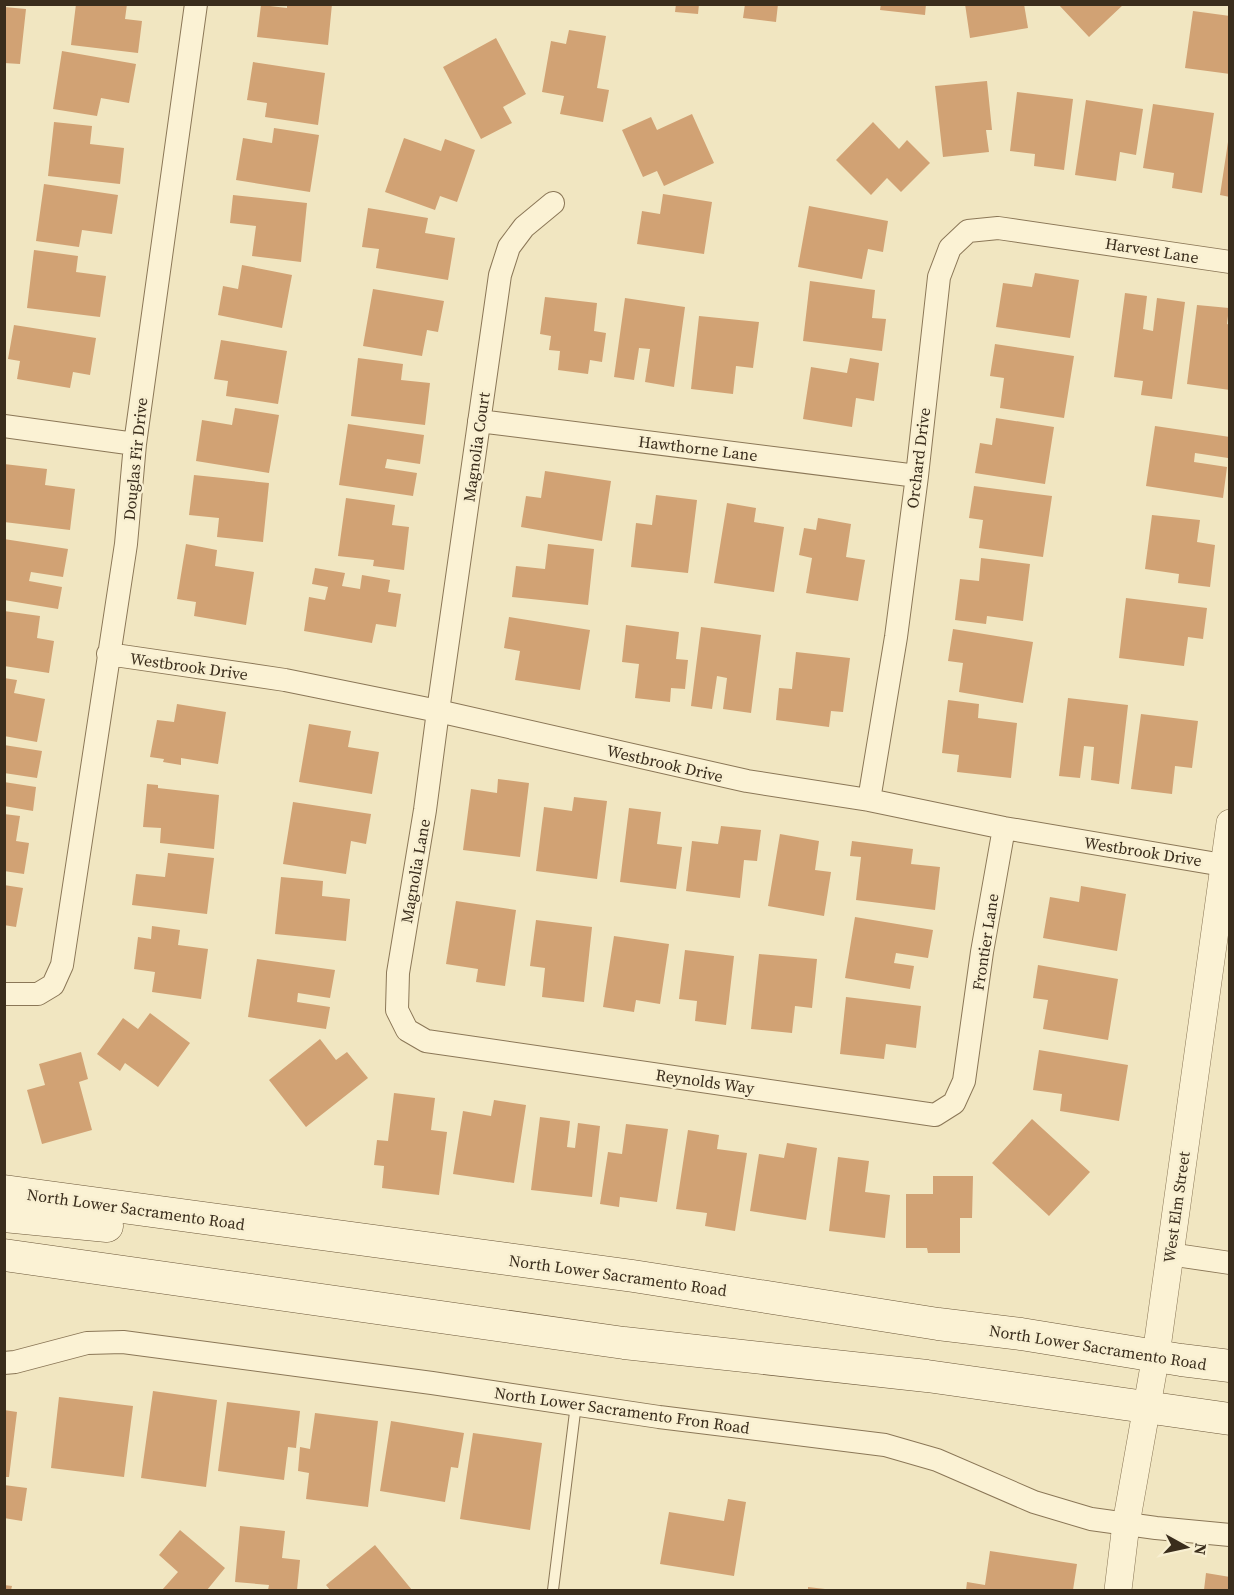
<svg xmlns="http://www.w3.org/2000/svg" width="1234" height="1595" viewBox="0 0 1234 1595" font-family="'Source Serif 4',serif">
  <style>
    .building { fill: #d1a274 }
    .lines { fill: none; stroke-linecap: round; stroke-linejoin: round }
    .service-casing { stroke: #8b7757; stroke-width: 12 }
    .minor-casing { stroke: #8b7757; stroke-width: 24 }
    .tertiary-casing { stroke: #8b7757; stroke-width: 28 }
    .secondary-casing { stroke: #6d583a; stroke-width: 33 }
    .service { stroke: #fbf2d4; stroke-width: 10 }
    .minor { stroke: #fbf2d4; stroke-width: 22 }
    .tertiary { stroke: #fbf2d4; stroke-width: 27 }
    .secondary { stroke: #fbf2d4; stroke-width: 32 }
    .labels { text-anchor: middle; stroke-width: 5; stroke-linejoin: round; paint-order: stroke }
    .street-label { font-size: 16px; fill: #3a2d1c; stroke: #f8efd1 }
  </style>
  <rect width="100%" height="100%" fill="#f1e6c1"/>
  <path class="building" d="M76 4H127L125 19 142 21 138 53 71 45Z
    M287 4H332L328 45 257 37 261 5 287 8Z
    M676 4H699L698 14 675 12Z
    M745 4H778L776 22 743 18Z
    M881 4H926L925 15 880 10Z
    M965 4H1024L1028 28 970 38Z
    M1058 4H1124L1089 37Z
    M4 7 26 9 20 64 4 63Z
    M1193 11 1230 16V74L1185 68Z
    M569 30 606 36 597 88 609 90 603 122 560 114 564 96 542 92 551 41 566 44Z
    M496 38 526 94 503 107 512 123 481 139 443 67Z
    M62 51 136 64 129 103 101 98 97 116 53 109Z
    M253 62 325 73 318 125 265 117 267 103 247 100Z
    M987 81 992 130H986L989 152 943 157 935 86Z
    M1017 92 1073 99 1064 170 1034 166 1035 154 1010 151Z
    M1086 100 1143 109 1136 155 1120 152 1116 181 1075 175Z
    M1153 104 1214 113 1202 193 1172 188 1174 173 1143 168Z
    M692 114 714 163 664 186 657 171 643 177 622 130 651 117 657 130Z
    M54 122 92 126 90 144 124 148 120 184 48 176Z
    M873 122 899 149 907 140 930 163 901 192 887 178 871 195 836 160Z
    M274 128 319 135 310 192 236 180 243 138 272 143Z
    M404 138 441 151 445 139 475 150 457 202 440 196 435 210 385 192Z
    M1228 142H1230V197L1220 195Z
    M44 184 118 195 112 234 82 230 79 247 36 241Z
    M663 194 712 202 704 254 637 244 642 211 660 214Z
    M233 195 307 203 301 262 252 256 256 226 230 223Z
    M809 206 888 221 883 252 868 249 862 279 798 267Z
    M368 208 428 218 425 233 455 238 448 280 376 268 379 249 362 247Z
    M34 250 78 256 76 272 106 276 100 317 27 308Z
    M242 265 292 275 282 328 218 315 223 286 238 289Z
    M1035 273 1079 280 1070 338 996 327 1003 283 1032 287Z
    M810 281 875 290 872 318 886 319 882 351 803 341Z
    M373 289 444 301 438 332 427 330 422 356 363 346Z
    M1125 293 1147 296 1143 329 1153 331 1157 298 1185 302 1172 399 1141 395 1143 381 1114 377Z
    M545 297 597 303 594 331 606 333 602 362 590 360 588 374 558 370 560 351 549 350 551 336 540 334Z
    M625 298 685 307 674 387 645 382 650 349 639 348 634 380 614 377Z
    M1197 305 1229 308 1227 324 1230 325V390L1187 384Z
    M699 316 759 322 753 368 736 366 733 394 691 389Z
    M14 325 96 338 90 375 73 372 70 388 17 379 20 361 8 359Z
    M221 340 287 351 278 404 226 396 228 381 214 379Z
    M995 344 1074 356 1064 418 1000 408 1004 378 990 376Z
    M358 358 403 364 401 380 430 383 425 425 351 416Z
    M850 358 879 363 874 401 856 398 852 427 803 419 811 367 847 373Z
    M235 408 279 415 269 473 196 461 202 420 232 425Z
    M996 418 1054 427 1045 484 975 473 980 443 992 445Z
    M348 424 424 435 420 464 387 459 385 468 417 473 413 496 339 485Z
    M1155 426 1230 437 1228 458 1195 453 1194 462 1227 467 1223 498 1146 486Z
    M4 464 47 469 45 485 75 489 70 530 4 522Z
    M545 471 611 481 602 541 521 527 526 496 541 498Z
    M194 475 269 483 263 542 217 537 219 518 189 515Z
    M974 486 1052 496 1043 557 979 548 983 520 969 518Z
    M656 495 697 500 688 573 631 567 636 523 652 525Z
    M346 498 395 505 392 525 409 527 404 570 373 566 374 560 338 556Z
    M727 503 756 508 754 522 784 527 774 592 714 583Z
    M1152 515 1200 520 1197 542 1215 545 1210 587 1178 583 1179 574 1145 569Z
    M818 518 851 524 846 557 865 560 858 601 806 593 812 558 799 555 804 528 816 530Z
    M4 539 68 549 63 577 31 572 29 581 62 587 58 609 4 600Z
    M186 544 217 550 215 566 254 572 246 625 194 616 196 602 177 599Z
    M548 544 594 549 588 605 512 597 516 566 545 569Z
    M981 558 1030 564 1023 621 987 616 986 624 955 620 960 579 979 581Z
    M315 568 345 573 342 586 360 589 362 575 390 580 388 592 401 594 396 627 376 624 372 643 304 631 309 597 325 600 328 587 312 584Z
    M1126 598 1207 608 1203 639 1188 637 1184 666 1119 658Z
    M4 611 40 616 37 638 54 641 49 673 4 666Z
    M509 617 590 630 580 690 515 680 520 651 504 648Z
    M626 625 679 632 676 659 688 660 685 689 671 688 670 702 635 698 639 664 622 662Z
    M701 627 761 635 751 713 723 709 727 678 717 676 712 709 691 706Z
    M953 629 1033 642 1023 703 959 692 963 663 948 661Z
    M796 652 850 658 843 712 831 711 829 727 776 720 779 688 792 689Z
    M4 678 17 680 14 693 45 699 37 742 4 736Z
    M1068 698 1128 705 1119 784 1091 780 1094 747 1084 746 1080 778 1059 776Z
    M948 700 979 704 978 718 1017 723 1011 778 957 772 959 755 942 753Z
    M177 704 226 712 218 764 181 758V765L163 762 164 759 150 757 157 720 174 722Z
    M1141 714 1198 721 1192 768 1175 766 1172 794 1131 789Z
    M309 724 351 731 348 747 379 752 372 794 299 782Z
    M4 745 42 751 37 778 4 773Z
    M498 779 529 783 520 857 463 850 471 789 497 793Z
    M4 782 36 787 33 811 4 806Z
    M147 784 158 785V788L219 795 214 849 160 843 161 828 143 827Z
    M574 797 607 801 597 879 536 871 544 807 572 811Z
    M293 802 371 814 366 844 351 841 346 874 283 864Z
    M629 808 661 812 657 844 682 847 676 889 620 882Z
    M4 814 20 816 16 841 29 843 24 874 4 871Z
    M721 826 761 830 757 861 744 860 740 898 686 891 692 841 718 844Z
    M780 834 819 841 815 870 831 872 824 916 768 906Z
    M852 841 913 849 911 864 940 867 935 910 856 900 861 857 850 856Z
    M168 853 214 858 207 914 132 905 136 874 165 877Z
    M281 877 323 881 322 896 350 899 346 941 275 934Z
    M4 885 23 888 16 927 4 925Z
    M1081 886 1126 894 1117 951 1043 938 1050 897 1079 902Z
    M456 901 516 910 505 986 476 982 478 969 446 964Z
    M855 917 933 930 928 958 896 953 894 963 914 966 910 989 845 978Z
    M536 920 592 927 584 1002 542 997 545 968 530 966Z
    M152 926 180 930 178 945 208 949 201 999 152 992 155 972 134 969 138 937 151 939Z
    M614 936 669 944 660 1004 636 1000 634 1012 603 1007Z
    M685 950 734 956 726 1025 695 1021 697 1001 679 999Z
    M759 954 817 959 812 1008 795 1006 792 1033 751 1029Z
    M257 959 335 970 330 998 298 993 297 1002 330 1007 326 1029 248 1017Z
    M1038 965 1118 979 1108 1040 1043 1029 1048 1000 1033 998Z
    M846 997 921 1006 916 1048 886 1044 884 1059 840 1054Z
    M150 1013 190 1043 158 1087 125 1063 120 1071 97 1054 123 1018 138 1029Z
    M320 1039 336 1060 347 1052 368 1078 306 1127 269 1080Z
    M1039 1050 1128 1065 1119 1121 1060 1111 1062 1094 1033 1090Z
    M81 1052 88 1079 79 1082 92 1130 42 1144 27 1090 45 1085 39 1064Z
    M394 1093 435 1098 431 1130 447 1132 439 1195 382 1188 384 1166 374 1165 377 1140 388 1141Z
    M494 1100 526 1105 514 1183 453 1174 463 1111 491 1116Z
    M540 1117 570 1121 567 1147 575 1148 578 1123 600 1126 592 1197 531 1190Z
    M1032 1119 1090 1172 1049 1216 992 1163Z
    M626 1124 668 1129 657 1202 620 1197 619 1207 600 1204 608 1152 622 1154Z
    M688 1130 719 1135 717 1149 747 1153 735 1231 705 1226 707 1213 676 1209Z
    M787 1143 817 1148 806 1220 750 1211 759 1154 784 1158Z
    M838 1157 869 1161 865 1192 890 1195 885 1238 829 1231Z
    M933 1176H973L972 1218H960V1253H928L927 1248H906V1194H933Z
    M153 1391 217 1400 206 1487 141 1478Z
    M59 1397 133 1406 124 1477 51 1468Z
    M227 1402 300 1411 296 1448 288 1447 284 1480 218 1471Z
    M4 1410 17 1412 9 1477H4Z
    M315 1413 378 1421 368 1507 306 1499 309 1473 298 1471 300 1447 310 1449Z
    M391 1421 464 1433 458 1468 451 1467 445 1502 380 1491Z
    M473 1433 542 1443 530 1530 460 1519Z
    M4 1485 27 1488 22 1521 4 1518Z
    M728 1499 746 1502 734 1576 660 1564 669 1512 724 1521Z
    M240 1526 285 1531 282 1558 300 1560 297 1590H268L269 1585 235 1582Z
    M180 1530 225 1568 207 1590H162L178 1572 159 1555Z
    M375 1545 412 1590H330L326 1585Z
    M990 1551 1077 1564 1073 1590H966L967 1582 985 1585Z
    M1206 1573 1230 1577V1590H1204Z
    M4 1585 12 1586 11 1590H4Z
    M808 1587 825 1589V1590H808Z"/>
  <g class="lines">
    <defs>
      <path id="service" d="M553 1590 576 1404"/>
      <path id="minor" d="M553 203 524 227 509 247 500 275 438 711 425 810 398 973 397 1010 407 1030 426 1041 935 1115 954 1103 964 1081 982 952 1004 828
        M479 421 917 476
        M4 426 135 444
        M108 654 285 680 438 711 747 781 869 800 1004 828 1223 865
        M869 800 896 637 917 476 939 277 950 248 968 231 998 228 1230 262
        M4 994H38L53 985 62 965 126 544 135 444 196 4
        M1169 1254 1230 1263
        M4 1363 15 1362 87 1343 123 1342 432 1383 659 1417 885 1445 937 1460 1034 1502 1091 1519 1156 1528 1230 1535"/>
      <path id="tertiary" d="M1118 1590 1126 1524 1156 1355 1230 823"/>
      <path id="secondary" d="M4 1191 633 1276 938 1324 1021 1334 1181 1360 1230 1366
        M4 1216 107 1226
        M4 1255 624 1343 927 1376 1230 1419"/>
    </defs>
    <use href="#service" class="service-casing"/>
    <use href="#minor" class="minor-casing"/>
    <use href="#tertiary" class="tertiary-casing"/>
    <use href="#secondary" class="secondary-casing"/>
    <use href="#service" class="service"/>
    <use href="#minor" class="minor"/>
    <use href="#tertiary" class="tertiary"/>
    <use href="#secondary" class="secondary"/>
  </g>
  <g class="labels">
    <g class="street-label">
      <text transform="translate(1152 250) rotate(9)" y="6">Harvest Lane</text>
      <text transform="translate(476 447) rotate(-82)" y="6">Magnolia Court</text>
      <text transform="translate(698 448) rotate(7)" y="6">Hawthorne Lane</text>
      <text transform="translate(918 458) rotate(-83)" y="6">Orchard Drive</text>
      <text transform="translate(135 459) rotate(-84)" y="6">Douglas Fir Drive</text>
      <text transform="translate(189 666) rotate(8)" y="6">Westbrook Drive</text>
      <text transform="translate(665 763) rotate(13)" y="6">Westbrook Drive</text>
      <text transform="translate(1143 851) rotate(9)" y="6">Westbrook Drive</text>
      <text transform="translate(415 871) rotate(-80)" y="6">Magnolia Lane</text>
      <text transform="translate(985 942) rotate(-81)" y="6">Frontier Lane</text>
      <text transform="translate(705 1081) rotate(8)" y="6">Reynolds Way</text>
      <text transform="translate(1176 1207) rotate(-82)" y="6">West Elm Street</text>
      <text transform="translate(136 1209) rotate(8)" y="6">North Lower Sacramento Road</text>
      <text transform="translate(618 1275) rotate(8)" y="6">North Lower Sacramento Road</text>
      <text transform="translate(1098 1347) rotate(9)" y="6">North Lower Sacramento Road</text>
      <text transform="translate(622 1410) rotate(8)" y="6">North Lower Sacramento Fron Road</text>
    </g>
  </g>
  <rect width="1234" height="1595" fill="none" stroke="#3a2d1c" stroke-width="12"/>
  <g transform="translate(1186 1547) rotate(98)" stroke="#f8efd1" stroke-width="4.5" paint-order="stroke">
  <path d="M0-4.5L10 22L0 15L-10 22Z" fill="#3a2d1c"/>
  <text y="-9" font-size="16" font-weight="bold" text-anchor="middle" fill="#3a2d1c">N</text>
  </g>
</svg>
